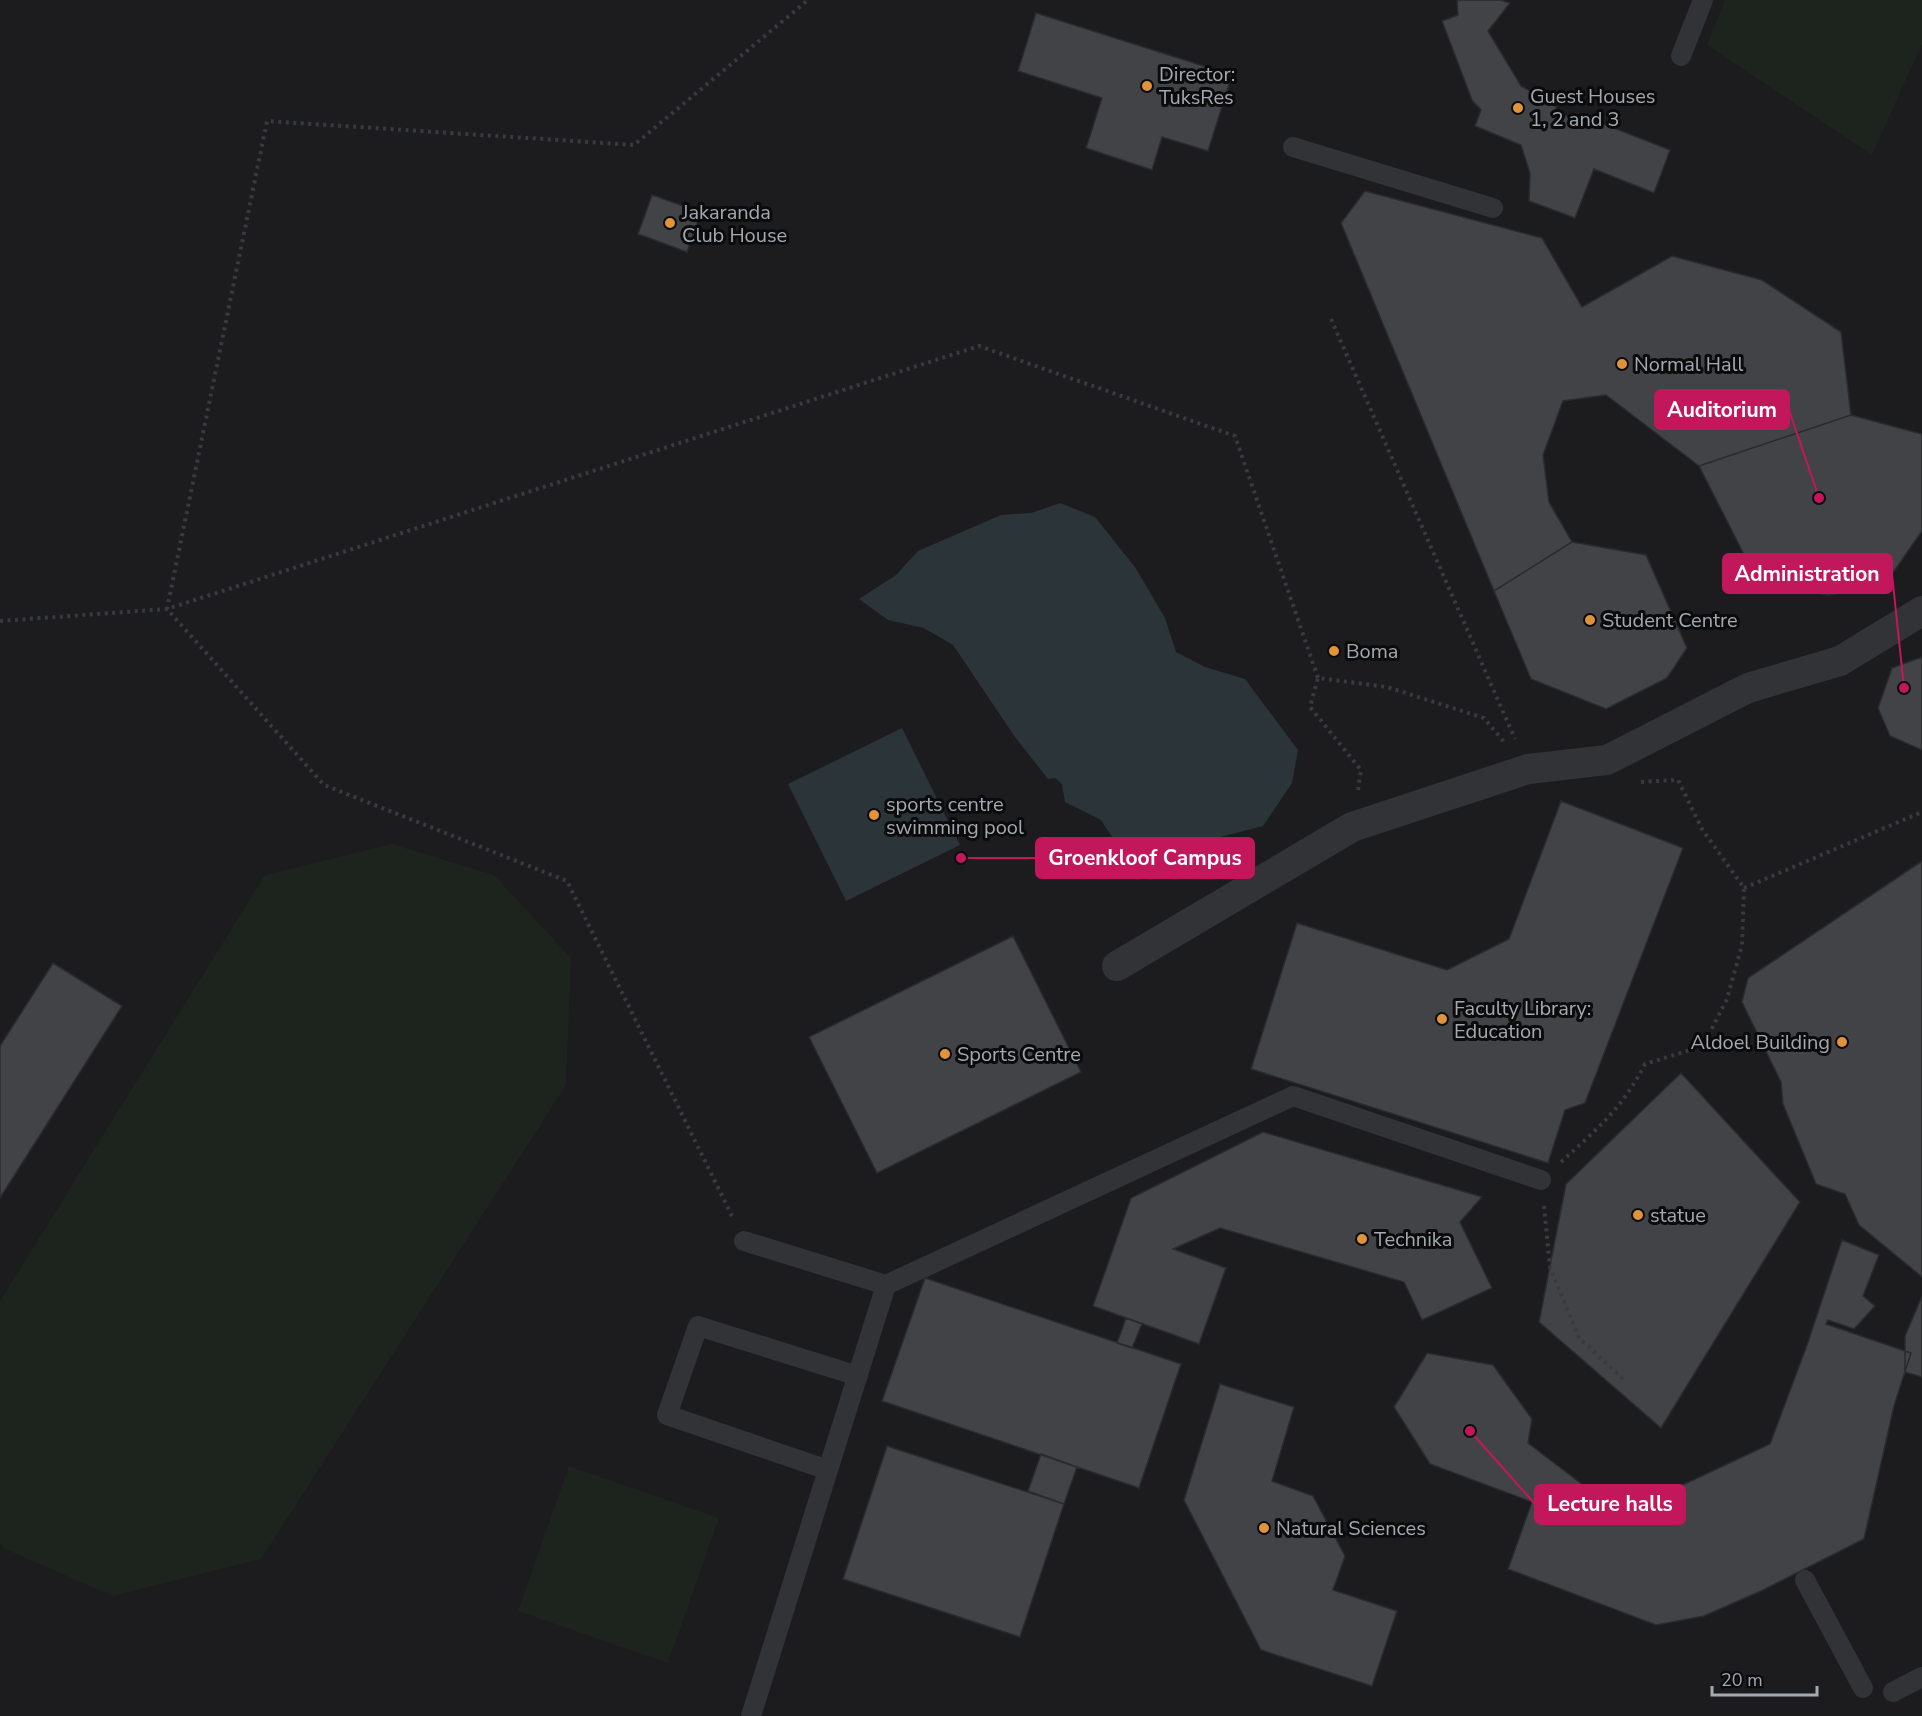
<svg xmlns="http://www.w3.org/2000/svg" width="1922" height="1716" viewBox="0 0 1922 1716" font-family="'Nunito Sans',sans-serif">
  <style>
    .built { fill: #1c1c1e }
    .green { fill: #1d241d }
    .water { fill: #2b3439 }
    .building { fill: #424347; stroke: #2a2b2d; stroke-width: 1.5 }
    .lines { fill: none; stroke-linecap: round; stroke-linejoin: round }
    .path { stroke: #383a3d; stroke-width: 4; stroke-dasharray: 3 4.5; stroke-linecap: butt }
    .service { stroke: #323336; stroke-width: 20 }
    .pedestrian { stroke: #323336; stroke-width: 30 }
    .poi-dot { fill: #df933a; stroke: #0b0b0c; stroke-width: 2 }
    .labels { text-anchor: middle; stroke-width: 6; stroke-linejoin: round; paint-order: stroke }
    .poi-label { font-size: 20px; fill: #a3a9b1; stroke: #0b0b0c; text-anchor: start }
    .leader { fill: none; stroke: #c2185b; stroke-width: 2 }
    .callout-dot { fill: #c2185b; stroke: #0b0b0c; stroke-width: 2 }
    .callout { fill: #c2185b; stroke: #c2185b; stroke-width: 2 }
    .callout-label { font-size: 21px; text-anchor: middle; font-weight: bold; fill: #fff }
  </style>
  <rect width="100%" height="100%" fill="#101011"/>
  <path class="built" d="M0 0H1922V1716H0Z"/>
  <path class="green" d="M1725 0H1922V44L1872 155 1707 45Z
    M392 844 494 875 571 958 566 1085 261 1559 113 1596 3 1548 0 1542V1301L265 875Z
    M569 1466 719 1518 668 1663 518 1611Z"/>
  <path class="water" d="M1060 503 1095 517 1135 567 1165 618 1176 652 1205 667 1245 679 1298 750 1292 783 1263 826 1193 844 1151 840 1117 844 1101 820 1065 802 1062 784 1055 778 1048 779 1015 737 953 645 924 628 888 620 859 599 896 575 918 551 1001 515 1031 513Z
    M902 728 960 845 846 901 788 784Z"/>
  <path class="building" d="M1457 0H1500L1510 3 1488 31 1521 86 1556 106V116H1570L1576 113 1670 150 1654 193 1594 169 1575 218 1529 201 1530 173 1521 145 1475 126 1481 110 1472 100 1442 21 1458 15Z
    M1036 13 1232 75 1208 151 1162 137 1152 170 1086 148 1102 98 1018 71Z
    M1365 191 1542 238 1582 307 1672 256 1762 280 1841 332 1851 415 1699 466 1606 395 1563 401 1543 455 1549 502 1572 542 1494 591 1341 223Z
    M652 195 701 212 687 252 638 234Z
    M1851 415 1922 434V531L1883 587 1828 595 1757 580 1699 466Z
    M1572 542 1646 555 1687 648 1667 678 1606 709 1531 679 1494 591Z
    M1922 657V750L1890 736 1878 708 1892 668Z
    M1561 801 1683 848 1585 1103 1565 1110 1548 1163 1251 1069 1297 923 1447 970 1509 939Z
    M1922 861V1277L1859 1225 1845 1194 1816 1184 1783 1104 1781 1082 1742 1002 1748 978Z
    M1013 936 1081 1072 877 1173 809 1037Z
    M53 963 122 1006 0 1198V1046Z
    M1681 1073 1800 1202 1661 1428 1539 1322 1566 1184Z
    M1263 1132 1482 1197 1460 1222 1492 1288 1422 1320 1404 1282 1220 1228 1173 1249 1226 1268 1199 1344 1093 1306 1131 1198Z
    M1842 1240 1879 1255 1863 1296 1875 1306 1854 1329 1828 1320 1826 1324 1911 1353 1894 1406 1864 1539 1761 1591 1704 1616 1656 1625 1508 1569 1532 1502 1430 1464 1394 1407 1427 1353 1493 1365 1532 1419 1528 1443 1621 1514 1770 1444 1807 1345Z
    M925 1278 1181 1364 1139 1488 882 1401Z
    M1922 1296V1377L1905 1372V1336Z
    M1126 1318 1142 1324 1132 1348 1117 1343Z
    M1220 1384 1294 1407 1272 1481 1313 1496 1345 1556 1333 1590 1397 1611 1372 1686 1261 1650 1184 1500Z
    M887 1446 1064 1504 1020 1637 843 1579Z
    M1041 1454 1077 1467 1064 1504 1028 1491Z"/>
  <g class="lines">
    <path class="path" d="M1331 319 1515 739
      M0 621 167 609 979 346 1235 436 1318 678
      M1358 790 1361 770 1310 707 1318 678 1387 687 1484 718 1504 742
      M1744 888 1922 812
      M1561 1162C1597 1129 1622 1109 1645 1064L1703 1046 1727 999 1742 945 1744 888 1702 829 1678 780 1639 782
      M1544 1206 1550 1267 1579 1338 1623 1379
      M732 1216 567 881 324 785 167 609 267 121 634 145 808 0"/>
    <path class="service" d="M1681 56 1703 0
      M1293 147 1493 208
      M744 1241 886 1285
      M828 1470 667 1415 698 1326 858 1376
      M1805 1580 1863 1688
      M1893 1692 1922 1677
      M751 1716 886 1285 1293 1096 1541 1180"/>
    <path class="pedestrian" d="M1117 966 1352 827 1528 769 1607 760 1748 688 1840 661 1922 611"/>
  </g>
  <g class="poi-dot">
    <circle cx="1147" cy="86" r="6"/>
    <circle cx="1518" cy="108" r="6"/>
    <circle cx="670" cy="223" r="6"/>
    <circle cx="1622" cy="364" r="6"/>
    <circle cx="1590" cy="620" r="6"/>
    <circle cx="1334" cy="651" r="6"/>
    <circle cx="874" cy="815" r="6"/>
    <circle cx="1442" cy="1019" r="6"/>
    <circle cx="1842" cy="1042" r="6"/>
    <circle cx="945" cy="1054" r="6"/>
    <circle cx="1638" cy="1215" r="6"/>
    <circle cx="1362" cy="1239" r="6"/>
    <circle cx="1264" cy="1528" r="6"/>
  </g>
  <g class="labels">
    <g class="poi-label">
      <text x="1159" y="81">Director:<tspan x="1159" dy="23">TuksRes</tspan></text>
      <text x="1530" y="103">Guest Houses<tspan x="1530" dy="23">1, 2 and 3</tspan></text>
      <text x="682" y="219">Jakaranda<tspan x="682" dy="23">Club House</tspan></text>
      <text x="1634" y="371">Normal Hall</text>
      <text x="1602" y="627">Student Centre</text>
      <text x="1346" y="658">Boma</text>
      <text x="886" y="811">sports centre<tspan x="886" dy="23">swimming pool</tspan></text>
      <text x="1454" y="1015">Faculty Library:<tspan x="1454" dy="23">Education</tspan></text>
      <text x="1830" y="1049" text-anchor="end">Aldoel Building</text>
      <text x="957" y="1061">Sports Centre</text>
      <text x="1650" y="1222">statue</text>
      <text x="1374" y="1246">Technika</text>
      <text x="1276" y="1535">Natural Sciences</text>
    </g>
  </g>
  <path class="leader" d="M1819 498L1789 410M1904 688L1892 574M961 858L1036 858M1470 1431L1535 1504"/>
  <g class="callout-dot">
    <circle cx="1819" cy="498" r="6"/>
    <circle cx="1904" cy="688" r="6"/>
    <circle cx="961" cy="858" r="6"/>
    <circle cx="1470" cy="1431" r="6"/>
  </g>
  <g class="callout">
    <rect x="1655" y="390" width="134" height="39" rx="6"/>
    <rect x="1723" y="554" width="169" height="39" rx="6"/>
    <rect x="1036" y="838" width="218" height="40" rx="6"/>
    <rect x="1535" y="1485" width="150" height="39" rx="6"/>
  </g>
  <g class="callout-label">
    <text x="1722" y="417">Auditorium</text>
    <text x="1807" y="581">Administration</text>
    <text x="1145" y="865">Groenkloof Campus</text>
    <text x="1610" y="1511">Lecture halls</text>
  </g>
  <path d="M1712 1686v9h105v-9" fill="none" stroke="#a3a9b1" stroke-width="3"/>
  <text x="1721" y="1686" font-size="18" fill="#a3a9b1" stroke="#0b0b0c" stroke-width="4.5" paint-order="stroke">20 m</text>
</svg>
